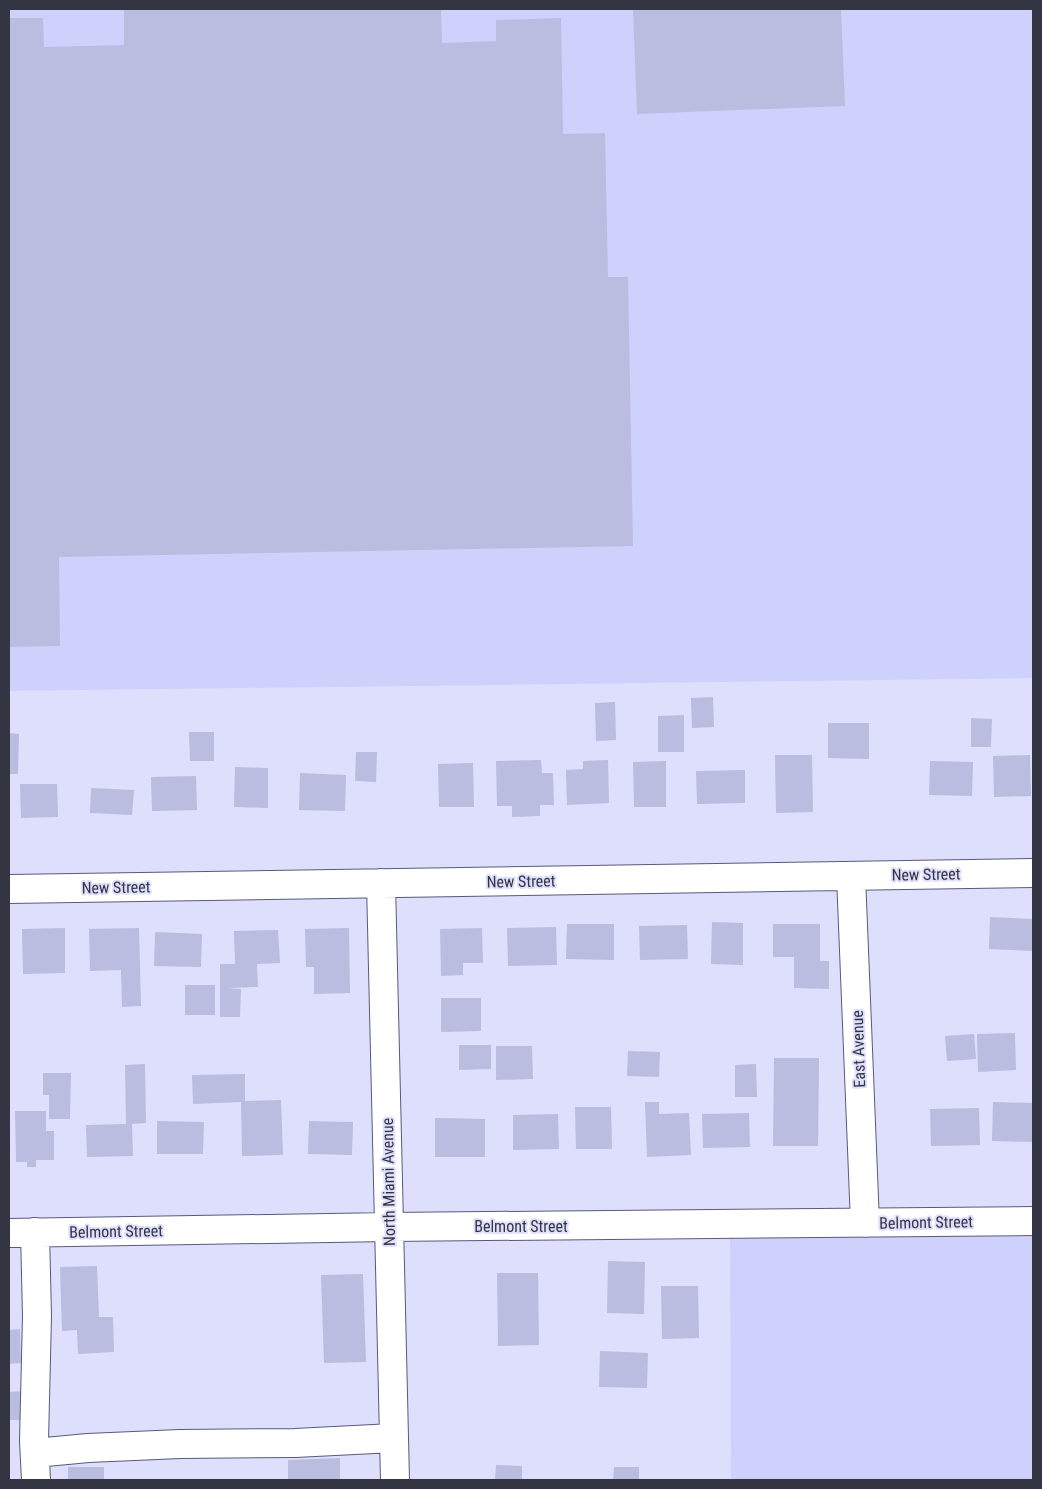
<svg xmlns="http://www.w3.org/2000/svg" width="1042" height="1489" viewBox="0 0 1042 1489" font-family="'Roboto Condensed',sans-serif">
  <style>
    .built { fill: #cfd1fd }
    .building { fill: #babce0 }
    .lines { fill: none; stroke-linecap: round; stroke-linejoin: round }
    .minor-casing { stroke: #595a7a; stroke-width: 30 }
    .minor { stroke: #fff; stroke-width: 28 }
    .labels { text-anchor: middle; stroke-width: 4; stroke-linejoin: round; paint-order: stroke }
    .street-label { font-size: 16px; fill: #343543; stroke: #dddffd }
  </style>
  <rect width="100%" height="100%" fill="#dddffd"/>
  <path class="built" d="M9 9H1033V678L9 691Z
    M1033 1221V1480H731L730 1224Z"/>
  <path class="building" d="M124 9H441L442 43 496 41V20L561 18 563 134 605 133 608 277H628L633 546 59 557 60 646 9 647V18H43L44 47 124 45Z
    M633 9H841L845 106 637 114Z
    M713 697 714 727 692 728 691 698Z
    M615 702 616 740 596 741 595 703Z
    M684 715V752H658V716Z
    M971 718 992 719 991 747H971Z
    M828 723H869V759L828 758Z
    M189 732H214V761H190Z
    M9 733 19 734 18 774H9Z
    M356 752H377L376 782 355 781Z
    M775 755H812L813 812 776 813Z
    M1030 755 1031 796 994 797 993 756Z
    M541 760 542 773H553L554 805H540V816L512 817V806H497L496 761Z
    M608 760 609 803 567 805 566 770 583 769V761Z
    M666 761V807H634L633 762Z
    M930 761 973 762 972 796 929 795Z
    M473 763 474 807H439L438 764Z
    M235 767 268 768V808L234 807Z
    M745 770V803L697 804 696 771Z
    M300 773 346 775 345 811 299 810Z
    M196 776 197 810 152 811 151 777Z
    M20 784H57L58 817 21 818Z
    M91 788 134 790 132 815 90 813Z
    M990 917 1033 919V951L989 949Z
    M712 922 743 923V965L711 964Z
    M567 924H614V960L566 959Z
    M773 924H820V961H829V989L794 988V957H773Z
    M687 925 688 959 640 960 639 926Z
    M556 927 557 965 508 966 507 928Z
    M65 928V973L23 974 22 929Z
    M139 928 141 1006 122 1007 121 970 90 971 89 929Z
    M349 928 350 993 314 994V967H306L305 929Z
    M482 928 483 963H463V975L441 976 440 929Z
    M278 930 280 963 257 964 258 987 227 988 241 989 240 1017H220V964H235L234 931Z
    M155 932 202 934 201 967 154 966Z
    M185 985H215V1015H185Z
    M441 998H481V1031L441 1032Z
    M1015 1033 1016 1070 978 1072 977 1034Z
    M974 1034 976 1059 947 1061 945 1036Z
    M459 1045H491V1069L459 1070Z
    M496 1046H532L533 1079 496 1080Z
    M628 1051 660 1052 659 1077 627 1076Z
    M774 1058H819L818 1146H773Z
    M145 1064 146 1123 132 1124 133 1156 87 1157 86 1125 126 1124 125 1065Z
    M756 1064 757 1097H735V1065Z
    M43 1073H71L70 1119H49V1095H43Z
    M245 1074V1101L281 1100 283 1155 242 1156 241 1102 193 1104 192 1075Z
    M645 1102H659V1114L689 1113 691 1155 647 1157Z
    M993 1102 1033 1103V1142L992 1141Z
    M575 1107H611L612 1149H576Z
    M979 1108 980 1145 931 1146 930 1109Z
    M15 1111H46V1131H54V1160H36V1167H27V1162H16Z
    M749 1113 750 1147 703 1148 702 1114Z
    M558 1114 559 1149 513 1150V1115Z
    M435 1118 485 1119V1157H435Z
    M157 1121 204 1122 203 1154H157Z
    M309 1121 353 1122 352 1155 308 1154Z
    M608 1261 645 1262 644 1314 607 1313Z
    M97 1266 99 1317H113L114 1352 78 1354 77 1330 62 1331 60 1267Z
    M497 1273H538L539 1345 498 1346Z
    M363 1274 366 1362 324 1363 321 1275Z
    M661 1286H698L699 1338 662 1339Z
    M20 1329 21 1363 9 1364V1330Z
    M600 1351 648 1353 647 1388 599 1387Z
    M23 1391 25 1420H9V1392Z
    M340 1458V1480H288V1460Z
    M496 1465 522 1466V1480H495Z
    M68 1467H104V1480H68Z
    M614 1467H639V1480H613Z"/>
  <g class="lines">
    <defs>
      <path id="minor" d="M851 876 865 1223
        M381 883 395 1480
        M9 889 1033 873
        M35 1232 37 1316 34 1441 36 1480
        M9 1233 389 1227 1033 1221
        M35 1453 88 1448 180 1444 295 1443 394 1438"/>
    </defs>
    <use href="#minor" class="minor-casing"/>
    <use href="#minor" class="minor"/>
  </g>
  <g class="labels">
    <g class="street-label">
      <text transform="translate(926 874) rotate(-1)" y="6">New Street</text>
      <text transform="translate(521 881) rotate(-1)" y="6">New Street</text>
      <text transform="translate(116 887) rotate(-1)" y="6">New Street</text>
      <text transform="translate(858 1049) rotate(-92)" y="6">East Avenue</text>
      <text transform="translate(388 1182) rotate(-91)" y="6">North Miami Avenue</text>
      <text transform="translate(926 1222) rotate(-1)" y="6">Belmont Street</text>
      <text x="521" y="1232">Belmont Street</text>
      <text transform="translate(116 1231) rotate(-1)" y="6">Belmont Street</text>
    </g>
  </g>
  <rect width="1042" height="1489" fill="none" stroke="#343543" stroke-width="20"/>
</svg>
